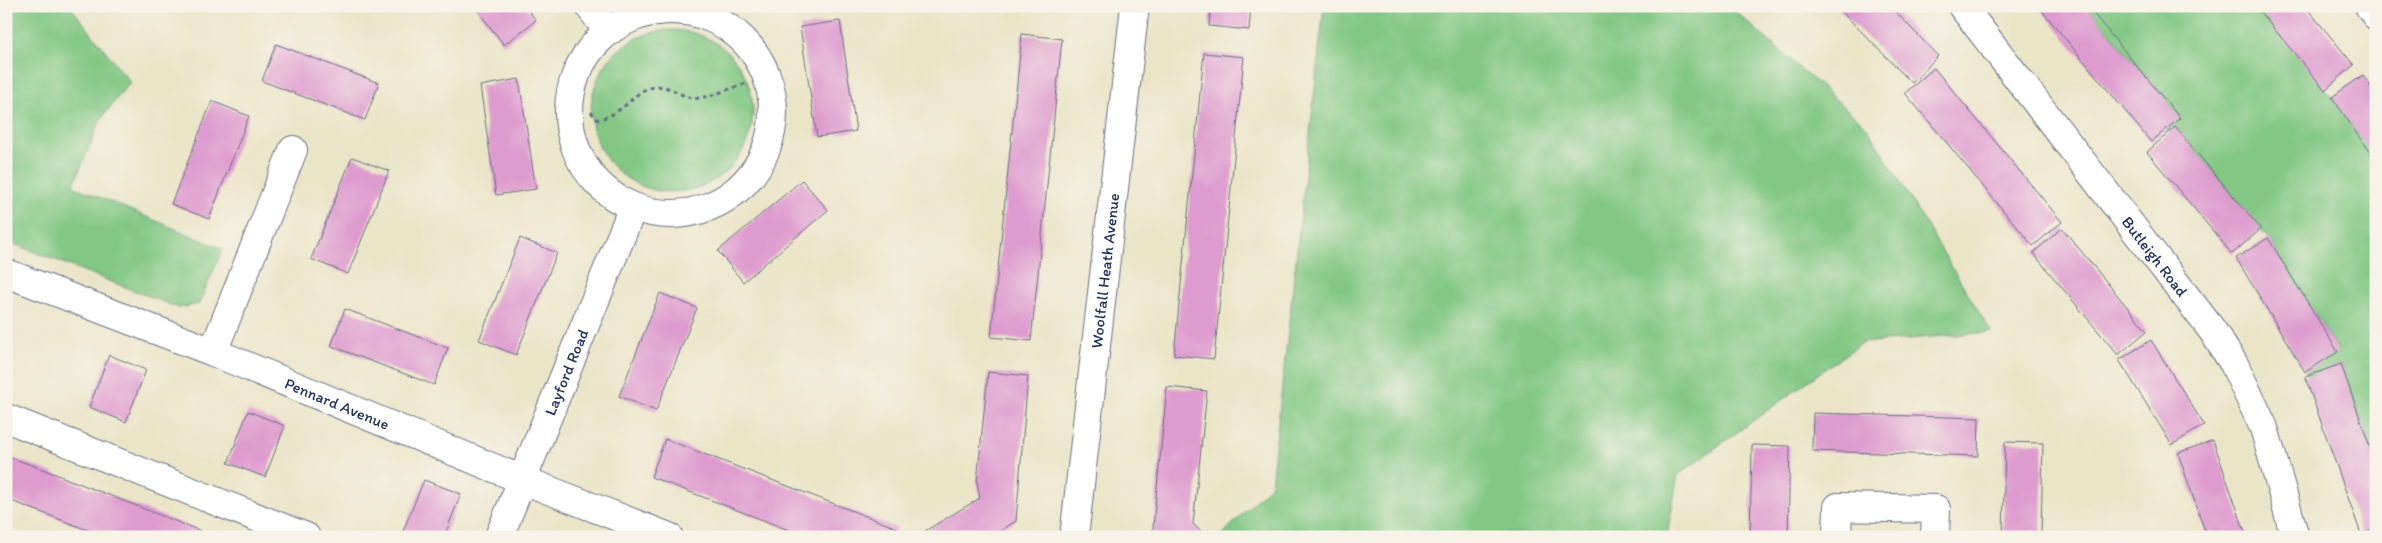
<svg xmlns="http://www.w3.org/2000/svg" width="2382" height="543" viewBox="0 0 2382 543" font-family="Itim,sans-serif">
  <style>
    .green { fill: #82c884; stroke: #4e7c71 }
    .building { fill: #de9bcf }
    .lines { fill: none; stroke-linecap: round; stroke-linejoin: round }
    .street-casing { stroke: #646f83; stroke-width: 30 }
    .path { stroke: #646f83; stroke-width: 3; stroke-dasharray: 4 4; stroke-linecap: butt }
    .street { stroke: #fff; stroke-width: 28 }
    .labels { text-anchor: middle; stroke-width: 4.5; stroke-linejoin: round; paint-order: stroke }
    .street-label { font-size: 16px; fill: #1b2f5e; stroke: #f7f3e8 }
  </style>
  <rect width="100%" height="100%" fill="#f7f3e8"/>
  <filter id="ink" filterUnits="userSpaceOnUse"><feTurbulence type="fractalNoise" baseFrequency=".02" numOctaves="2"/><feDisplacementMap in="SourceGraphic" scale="10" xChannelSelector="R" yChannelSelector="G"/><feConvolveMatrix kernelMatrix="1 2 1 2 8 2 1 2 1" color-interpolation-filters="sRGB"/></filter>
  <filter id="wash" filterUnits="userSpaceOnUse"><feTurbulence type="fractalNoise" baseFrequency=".0096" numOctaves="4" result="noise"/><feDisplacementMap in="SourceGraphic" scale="20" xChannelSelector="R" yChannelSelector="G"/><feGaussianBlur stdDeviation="1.12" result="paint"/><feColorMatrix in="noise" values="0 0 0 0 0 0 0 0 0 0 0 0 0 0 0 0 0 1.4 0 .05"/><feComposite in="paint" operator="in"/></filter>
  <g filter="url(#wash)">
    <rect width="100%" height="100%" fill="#ebe5c8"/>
    <path class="green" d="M6 6H70L130 82 101 119 73 186 223 249 199 304 179 308 6 241Z
      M1324 6H1729L1867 127 1991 332 1861 343 1678 475 1667 535 1499 534V537H1220L1271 485Z
      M2087 6H2255L2332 97 2376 159V463L2341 364 2308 376 2305 372 2338 351 2268 238 2176 127 2170 132 2167 129 2180 117Z
      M591 111a81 81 0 1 1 162 0a81 81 0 1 1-162 0Z"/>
    <g id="blocks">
      <path class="building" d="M474 6H525L536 20 504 45Z
        M1211 6H1251L1249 30 1209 26Z
        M1836 6H1890L1938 56 1912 83Z
        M2038 6H2087L2180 118 2151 142Z
        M2255 6H2305L2354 65 2325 90Z
        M840 21 856 131 817 137 800 27Z
        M1022 34 1062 39 1031 341 991 337Z
        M276 44 379 83 365 120 262 81Z
        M1204 53 1244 57 1214 359 1174 355Z
        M1934 68 2062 222 2033 246 1905 93Z
        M2363 75 2376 94V162L2332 97Z
        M519 79 536 189 496 195 480 86Z
        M212 101 249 116 209 219 171 204Z
        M2175 127 2261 229 2232 254 2147 152Z
        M352 157 389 171 348 274 311 259Z
        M802 180 828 210 743 282 718 251Z
        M2062 228 2147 331 2118 355 2033 253Z
        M520 238 557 253 516 355 479 340Z
        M2268 238 2338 352 2305 372 2236 258Z
        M660 293 697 308 656 411 619 396Z
        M345 309 448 348 434 385 331 346Z
        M2151 340 2204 425 2172 445 2119 360Z
        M109 355 146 370 126 422 89 407Z
        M2341 364 2376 464V529L2361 534 2305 377Z
        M988 372 1028 376 1016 521 990 537H915L980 498 977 482Z
        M1167 387 1207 391 1193 524 1207 537H1152Z
        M248 411 285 426 265 477 228 463Z
        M1813 413 1979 418 1978 456 1812 451Z
        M665 439 897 528 893 537H807L651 477Z
        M2213 440 2246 535 2242 537H2207L2178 453Z
        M2005 442 2043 443 2041 537H2003Z
        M1752 445 1790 446 1788 537H1750Z
        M6 456 32 465 216 537H106L17 503 6 499Z
        M424 480 461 494 444 537H418L403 531Z"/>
    </g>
  </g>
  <g filter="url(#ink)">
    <use href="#blocks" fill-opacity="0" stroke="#646f83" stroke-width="1"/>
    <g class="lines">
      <defs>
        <g id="street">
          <path d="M589 6 608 31"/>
          <path id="s1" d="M1962 6 2212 330 2234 364 2264 428 2295 537"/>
          <path d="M2369 6 2376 16"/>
          <circle cx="671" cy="112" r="102"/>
          <path id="s2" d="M6 273 213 352 523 480 669 537"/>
          <path d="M213 352 293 150"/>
          <path d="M6 418 306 537"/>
          <path id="s3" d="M499 537 633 207"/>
          <path id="s4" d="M1074 537 1135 6"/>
          <path d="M1837 537 1838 507 1936 509 1935 537"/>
        </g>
      </defs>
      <use href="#street" class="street-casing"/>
      <path class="path" d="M591 112 598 120C605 117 613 115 619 110 631 102 638 90 653 87 667 83 679 96 693 98 707 100 733 86 749 83"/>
      <use href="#street" class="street"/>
    </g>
  </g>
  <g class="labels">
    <g class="street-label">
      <text dy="6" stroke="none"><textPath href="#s1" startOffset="316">Butleigh Road</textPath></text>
      <text dy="6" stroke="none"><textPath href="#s4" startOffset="268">Woolfall Heath Avenue</textPath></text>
      <text dy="6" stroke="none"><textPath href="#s3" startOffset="178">Layford Road</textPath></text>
      <text dy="6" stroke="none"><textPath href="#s2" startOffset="356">Pennard Avenue</textPath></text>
    </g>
  </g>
  <rect width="2382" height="543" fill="none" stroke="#f7f3e8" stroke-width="25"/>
</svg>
